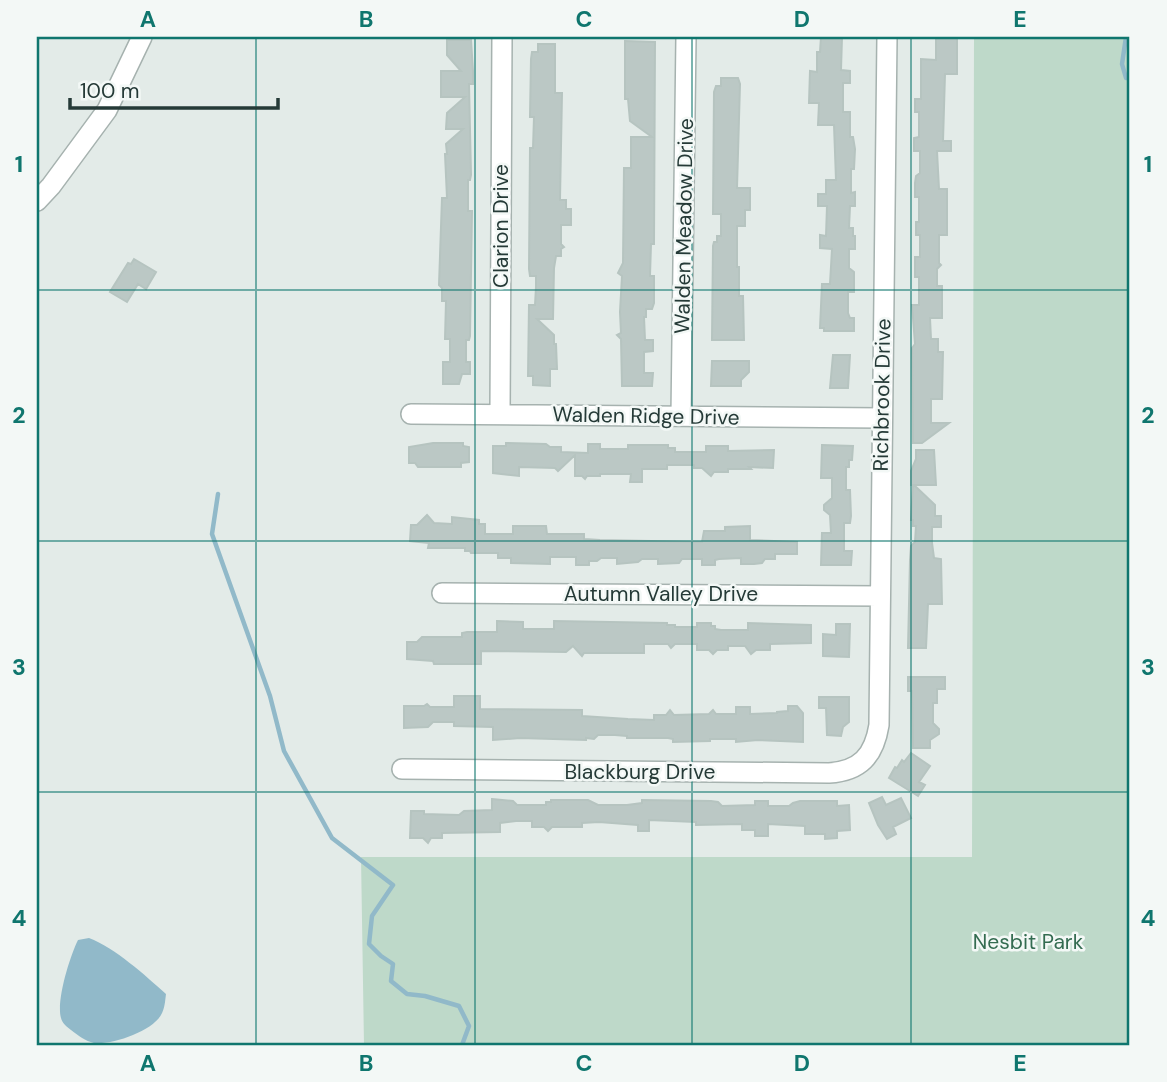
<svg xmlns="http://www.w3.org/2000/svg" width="1167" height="1082" viewBox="0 0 1167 1082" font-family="'DM Sans',sans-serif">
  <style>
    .green { fill: #bed9c9 }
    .water { fill: #91b9c9 }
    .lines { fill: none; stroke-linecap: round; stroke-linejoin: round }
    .stream { stroke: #91b9c9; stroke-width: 4.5 }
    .building { fill: #bbc8c5; stroke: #b6c4c0; stroke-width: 2 }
    .minor-casing { stroke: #a6b2af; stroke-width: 22 }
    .minor { stroke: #fff; stroke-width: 19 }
    .grid { fill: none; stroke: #0f766e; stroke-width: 2; stroke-opacity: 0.55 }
    .labels { text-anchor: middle; stroke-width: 5; stroke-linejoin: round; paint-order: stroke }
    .street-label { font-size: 21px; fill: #253a37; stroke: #f3f8f6 }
    .park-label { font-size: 21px; fill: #346c51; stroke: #f3f8f6 }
    .neatline { fill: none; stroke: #0f766e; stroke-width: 2.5 }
    .grid-label { font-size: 23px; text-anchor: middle; font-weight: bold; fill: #0f766e }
  </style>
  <rect width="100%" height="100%" fill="#e3ebe8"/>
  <path class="green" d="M974 37H1130V1045H364L361 857H972Z"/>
  <path class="water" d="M89 938C115 948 145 975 166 994 165 1001 165 1008 161 1015 152 1031 113 1045 94 1043 85 1041 79 1036 71 1030 67 1027 62 1023 61 1018 56 1001 70 956 78 940Z"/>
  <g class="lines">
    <path class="stream" d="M1126 37 1122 64 1126 78 1130 77
      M218 494 212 534 270 696 284 751 332 838 393 885 372 916 369 944 381 956 393 964 391 981 407 994 425 996 459 1006 469 1026 462 1045"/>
  </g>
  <path class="building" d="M821 37H842L841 70 850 71V83H843V112H850V137H853L855 149 854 169H851V193L855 192V206H850L849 228H853V236H855V249H849V268L854 272V292H848V313L850 318H854V331H824V328H820L822 284H830L832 249 820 248V235L826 236 827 206H818V194H826V180H836L834 125H818L819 103H809L810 71 817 72V52H820Z
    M936 38H957V74H945L943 141H951V151H937L939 189H947V235H939V263L941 265 937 269V286H942V318H930L931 339H938V352H943L942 399H931V423H949L922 443H913L912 348 915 344 912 305H919V277H915V257H920V235H916V222H919V197H915V183L916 176 920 173V151H914V138L919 137V112H915V99H921V59L936 60Z
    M447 40H471L473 71V84H469L471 175 470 180H468V211H472L470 336 469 340H466V362H470V374H462L459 384H443V362H450V339H445L446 301H442V288L439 285 442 198H447L445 154H447L446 144 463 129H446L447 113 465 97H441V71H461L447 55Z
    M625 41 655 42 654 244H651L650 276H654V303L652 309H646V317H644L645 340H653V351L644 352V373H653L652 386H622L621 339 617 335 621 333 620 312 622 276 618 273 623 263 624 168H631V137H652L630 121 628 99H625Z
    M538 44H555V93H562L560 200H566V209H571V225H561V244L564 247 561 249V256H556L554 268 553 319H537L554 335V344H556L557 369H550V386L533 385V376H528L529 305H535L536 287V276H530L529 269 530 148H533L534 117H530L531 59 532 52H538Z
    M721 78H738L740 84 737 188H750V210H745V226H737V267H739V296H743L744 340H712L713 246 714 242H717V236H721V214H713L714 92 716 86H721Z
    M134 259 156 272 146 289 138 284 127 302 110 292 128 263 131 264Z
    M833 355H850L848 388H830Z
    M712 361H749V372L741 380V386H711Z
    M433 443H463V446L469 447V462L461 463V467H418L415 463H409V447Z
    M506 443 546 444 550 447H561V452L588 453V444H600V449H628V445H668V448H675V452H706V446H728V451L774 450 773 468 749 467 751 469H728V472H714L711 476 702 468H694V465H667V469H642V482H630L631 474H600V476H587L585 479 582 476H575V455L558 471 555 468 519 467V476L493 473V446H506Z
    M822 445 853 446 852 460H849V467H846V490H850L851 516 850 523H844V551H852L851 565H821L822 533H831L830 515 824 510V505L832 498V478H821Z
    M916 450H934L936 485H914L935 505V516H941V527H932V543L934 558 941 559 942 604H928L926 648H908L910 560 911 546 915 542 916 526H913V520H911L913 485H911V471L916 459Z
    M427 515 434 523 452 524V517L479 520V524H485V534H513V526H546L547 534H584V539L600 540 702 542 704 531H725V527L750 526V540L797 542V554H775V559H765L762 563 754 564H741V558L719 559 715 560V565H702V559H682L679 563 658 564V559H642L638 562 617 564V558H601L597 561H589V565H576V557H550V564L511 563V558H498V553H471L470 551H465V548H428L429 543 410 541 411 525H417Z
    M497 621 523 622V629H554V621L667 623V625H675V627H697V623H711V626H715V629L721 630H748V623L811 625V643L770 644V650H756L751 654 745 646H728V650H717L713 654 709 650H697V644H675L671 648 668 644H644V653H584L582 656 573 646 566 652 481 651V664H434L433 661 407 659V642H417L422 637H462V633L467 632H497Z
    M836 624H850L849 657 823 656V634L836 635Z
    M908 677H945V689H937V703H933V723L939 729V734L930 740V748H913L912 691H908Z
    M454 696H480V709L582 710V716L628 719 654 720V715H666L670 710 674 715 709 714 713 710 716 714H736V707H750V714L777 713V712L788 711V706H797L803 713V742L758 740 736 742V739H710V741L673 742V739L668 738H627V736L615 735H598L594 739 586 738V740L520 738 493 740V727L454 726V722H433L428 727 404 728V706H424L427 704 430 707H454Z
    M819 697H849V722L843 727 841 736 827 735 826 708H819Z
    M911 753 930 766 919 782 925 785 918 796 889 778 895 767 897 768 902 760 904 762Z
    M882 797 886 805 901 798 911 818 893 827 896 834 887 839 878 825 869 803Z
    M492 799 513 801 517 805H546V802H551V800H588L598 805H627L642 803V800L711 801 718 802 722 806 755 805V801H768V806H789L793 803 800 801H837V806L849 805 850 830 837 831V838L825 839V834H805V826L768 824V836H755V830H742V824L696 825V822L649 820V831H638V825L599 822 582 823V827H552L548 831 544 827H532V821H516L500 823V832L442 833V838H431L428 843 423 838H410L411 811H424V814L459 815 464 811 492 810Z"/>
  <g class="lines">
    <defs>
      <path id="minor" d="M37 201 51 186 107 110 142 37
        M411 414 882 418
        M500 414 502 37
        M681 416 686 37
        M442 593 880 596
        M402 769 829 773C860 771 874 756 879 725L887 37"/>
    </defs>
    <use href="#minor" class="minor-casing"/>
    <use href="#minor" class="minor"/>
  </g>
  <path class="grid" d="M256 37V1045M475 37V1045M692 37V1045M911 37V1045M37 290H1130M37 541H1130M37 792H1130"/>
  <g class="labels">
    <g class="street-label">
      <text transform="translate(501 226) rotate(-90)" y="7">Clarion Drive</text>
      <text transform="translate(684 226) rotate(-89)" y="7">Walden Meadow Drive</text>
      <text transform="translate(882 395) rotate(-89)" y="7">Richbrook Drive</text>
      <text transform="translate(646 416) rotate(1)" y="7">Walden Ridge Drive</text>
      <text x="661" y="601">Autumn Valley Drive</text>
      <text x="640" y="779">Blackburg Drive</text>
    </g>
    <g class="park-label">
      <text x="1028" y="949">Nesbit Park</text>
    </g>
  </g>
  <rect width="1167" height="1082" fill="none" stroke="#f3f8f6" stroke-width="77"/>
  <path d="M70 98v10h208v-10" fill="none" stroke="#253a37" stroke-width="3.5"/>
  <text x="80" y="98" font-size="21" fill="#253a37" stroke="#f3f8f6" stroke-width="5" paint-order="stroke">100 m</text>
  <rect x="38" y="38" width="1090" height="1006" class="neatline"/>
  <g class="grid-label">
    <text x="148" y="27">A</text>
    <text x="366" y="27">B</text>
    <text x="584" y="27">C</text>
    <text x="802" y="27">D</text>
    <text x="1020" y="27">E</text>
    <text x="19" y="172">1</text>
    <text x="1148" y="172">1</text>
    <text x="19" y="423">2</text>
    <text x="1148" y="423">2</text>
    <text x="19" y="675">3</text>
    <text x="1148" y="675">3</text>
    <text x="19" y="926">4</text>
    <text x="1148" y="926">4</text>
    <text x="148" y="1071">A</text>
    <text x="366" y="1071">B</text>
    <text x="584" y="1071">C</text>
    <text x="802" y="1071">D</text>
    <text x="1020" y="1071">E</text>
  </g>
</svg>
